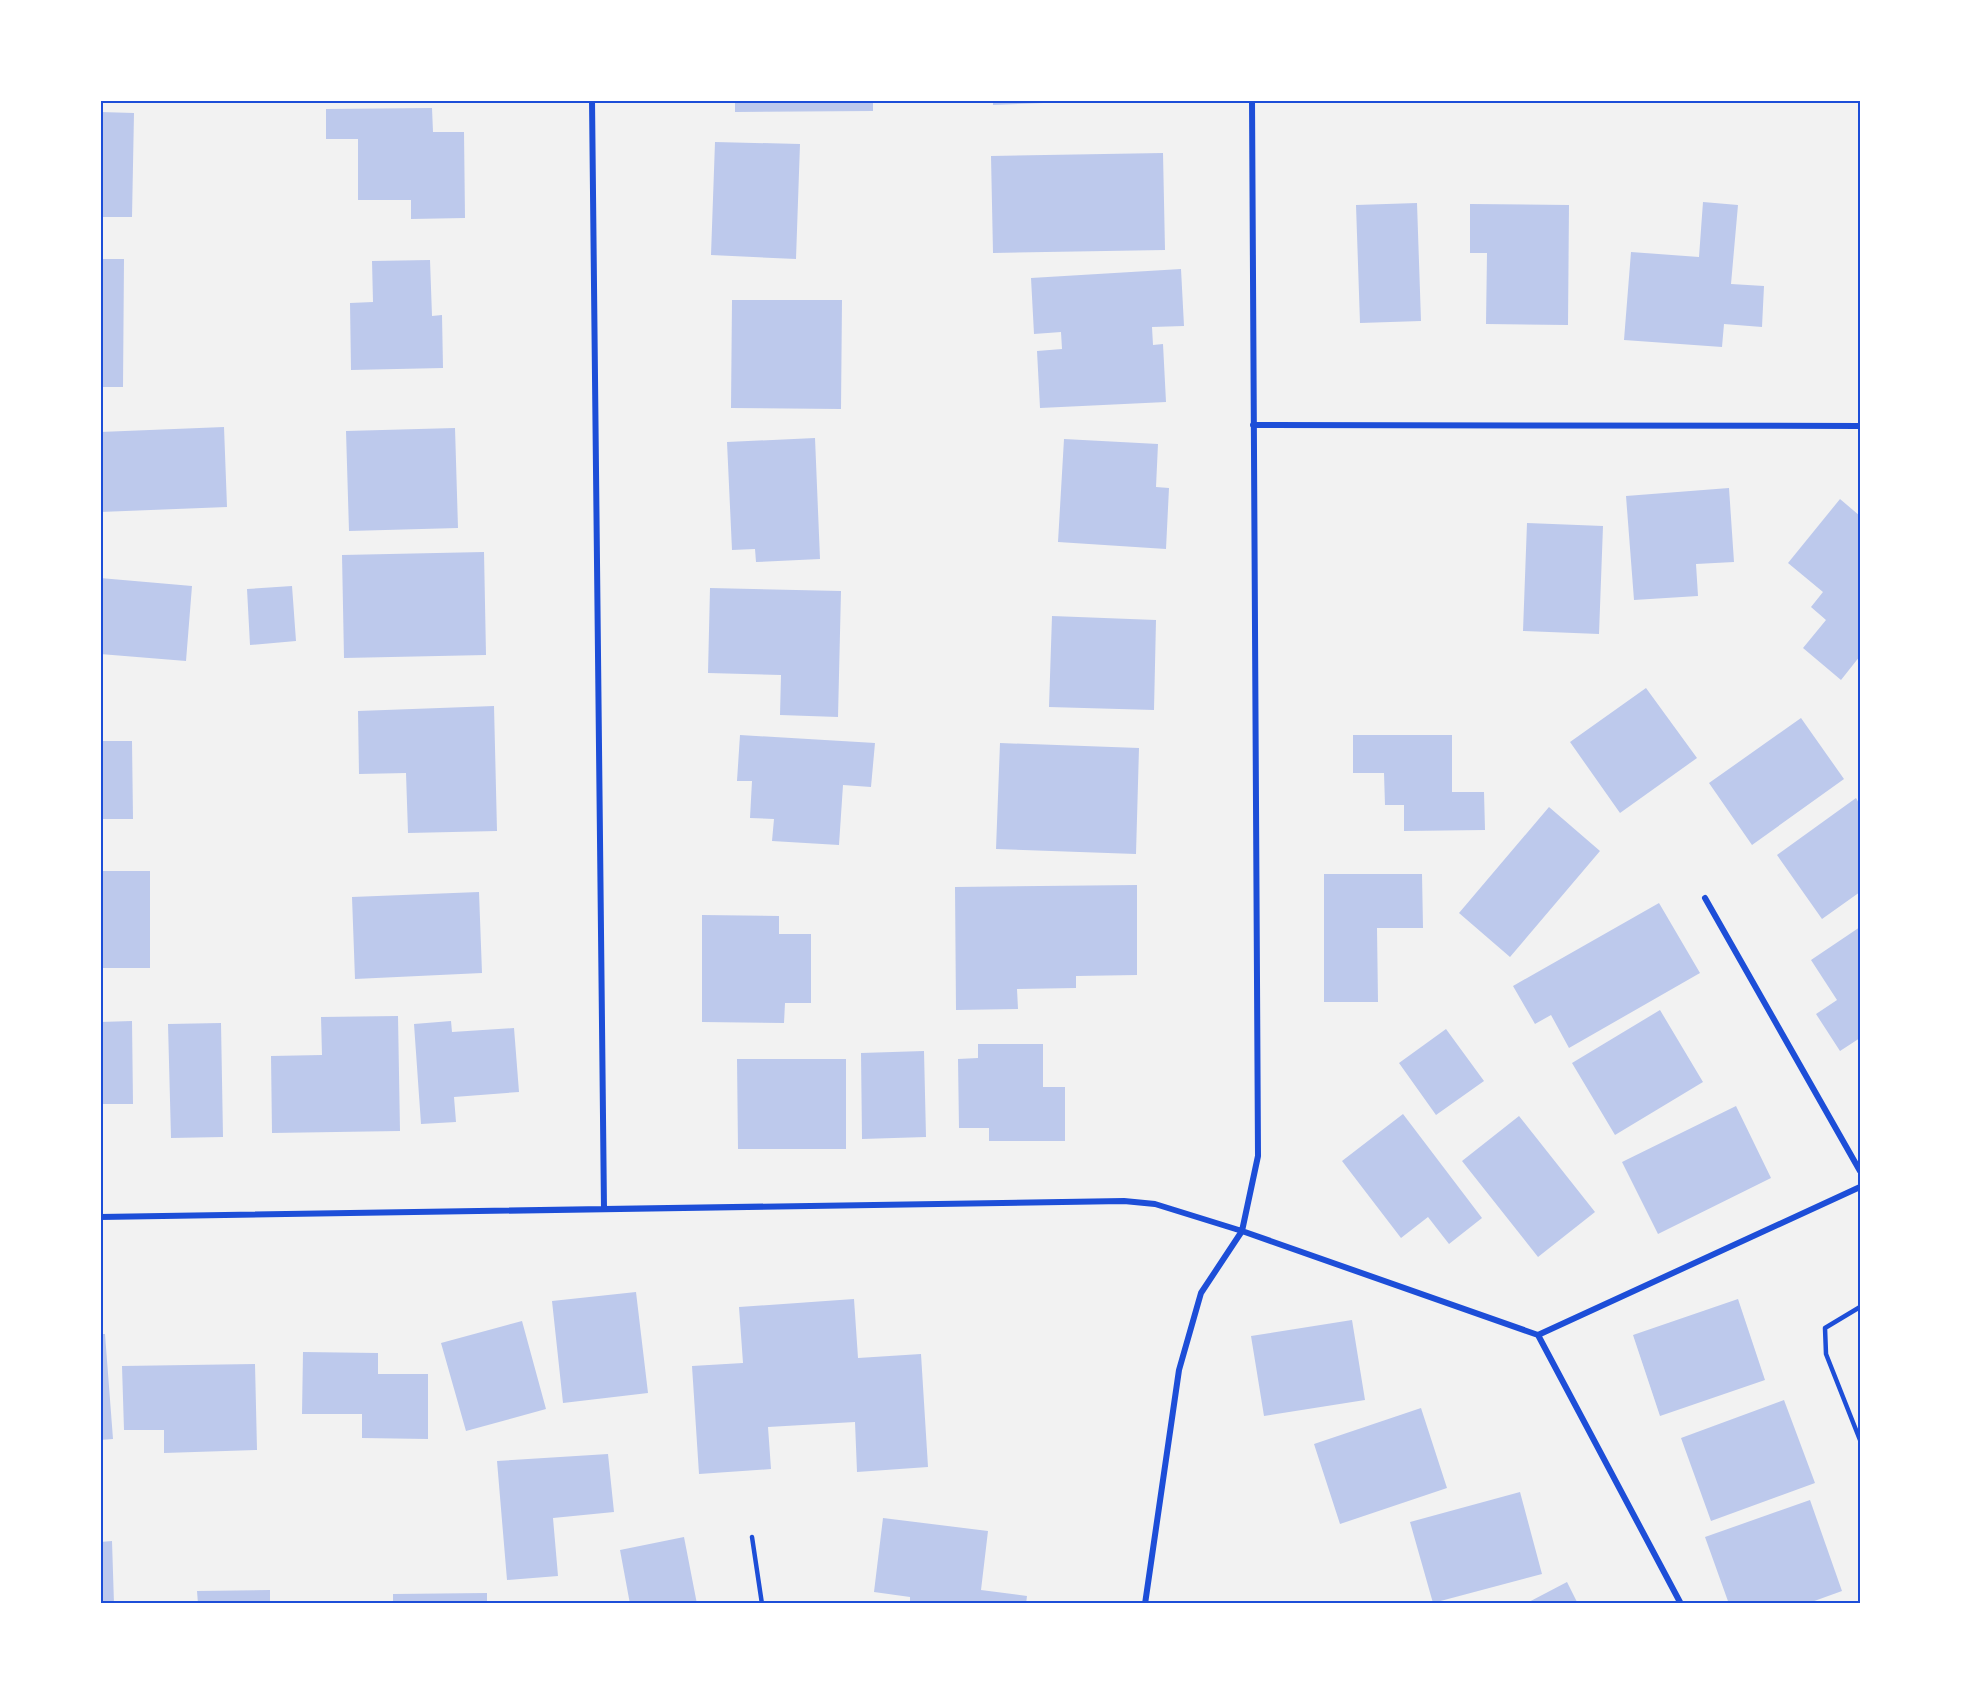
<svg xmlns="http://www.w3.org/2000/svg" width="1961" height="1704" font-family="'Public Sans',sans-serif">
<rect width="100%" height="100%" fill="#f2f2f2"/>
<path fill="#bdc9ec" d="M 735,100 L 873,100 L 873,111 L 735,112 Z
M 993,100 L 1071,100 L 1071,102 L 993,105 Z
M 432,108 L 433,132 L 464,132 L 465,218 L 411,219 L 411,200 L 358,200 L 358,139 L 326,139 L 326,109 Z
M 100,112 L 134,113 L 132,217 L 100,217 Z
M 715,142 L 800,144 L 796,259 L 711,255 Z
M 1163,153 L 1165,250 L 993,253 L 991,156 Z
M 1703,202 L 1738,205 L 1731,284 L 1764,286 L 1762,327 L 1724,324 L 1722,347 L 1624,340 L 1631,252 L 1699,257 Z
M 1417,203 L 1421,321 L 1360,323 L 1356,205 Z
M 1470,204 L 1569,205 L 1568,325 L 1486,324 L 1487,253 L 1470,253 Z
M 100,259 L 124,259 L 123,387 L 100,387 Z
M 430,260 L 432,316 L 442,315 L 443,368 L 351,370 L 350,303 L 373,302 L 372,261 Z
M 1181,269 L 1184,326 L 1152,327 L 1153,345 L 1163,344 L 1166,402 L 1040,408 L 1037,351 L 1062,349 L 1061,332 L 1034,334 L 1031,278 Z
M 732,300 L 842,300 L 841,409 L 731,408 Z
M 224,427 L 227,507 L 100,512 L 100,432 Z
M 455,428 L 458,528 L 349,531 L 346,431 Z
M 815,438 L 820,559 L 756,562 L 755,549 L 732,550 L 727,442 Z
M 1064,439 L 1158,444 L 1156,487 L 1169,488 L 1166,549 L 1058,542 Z
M 1729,488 L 1734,562 L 1696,564 L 1698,596 L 1634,600 L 1626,496 Z
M 1840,499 L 1860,516 L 1860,656 L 1841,680 L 1803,648 L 1826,620 L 1811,607 L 1823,592 L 1788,563 Z
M 1527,523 L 1603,526 L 1599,634 L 1523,631 Z
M 484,552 L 486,655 L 344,658 L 342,555 Z
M 100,578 L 192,586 L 186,661 L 100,654 Z
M 292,586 L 296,641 L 250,645 L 247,589 Z
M 710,588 L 841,591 L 838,717 L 780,715 L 781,675 L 708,673 Z
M 1052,616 L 1156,620 L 1154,710 L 1049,707 Z
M 1646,688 L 1697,758 L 1620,813 L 1570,742 Z
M 494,706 L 497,831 L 408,833 L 406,773 L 359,774 L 358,711 Z
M 1801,718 L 1844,779 L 1752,845 L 1709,783 Z
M 740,735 L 875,743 L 871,787 L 843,785 L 839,845 L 772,841 L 774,819 L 750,818 L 752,781 L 737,781 Z
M 1353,735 L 1452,735 L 1452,792 L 1484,792 L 1485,830 L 1404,831 L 1404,805 L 1385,805 L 1384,773 L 1353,773 Z
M 100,741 L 132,741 L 133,819 L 100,819 Z
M 1000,743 L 1139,748 L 1136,854 L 996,849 Z
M 1856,798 L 1860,805 L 1860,892 L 1822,919 L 1777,855 Z
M 1549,807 L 1600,851 L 1510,957 L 1459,913 Z
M 100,871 L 150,871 L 150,968 L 100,968 Z
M 1324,874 L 1422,874 L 1423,928 L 1377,928 L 1378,1002 L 1324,1002 Z
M 1137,885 L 1137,975 L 1076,976 L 1076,988 L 1017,989 L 1018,1009 L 956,1010 L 955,887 Z
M 479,892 L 482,973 L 355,979 L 352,897 Z
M 1659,903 L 1700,973 L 1569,1048 L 1551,1015 L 1535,1024 L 1513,986 Z
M 702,915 L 779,916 L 779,934 L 811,934 L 811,1003 L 785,1003 L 784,1023 L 702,1022 Z
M 1860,927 L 1860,1038 L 1840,1051 L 1816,1014 L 1837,1000 L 1811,960 Z
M 1660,1010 L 1703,1082 L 1615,1135 L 1572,1063 Z
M 398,1016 L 400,1131 L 272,1133 L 271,1056 L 322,1055 L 321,1017 Z
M 132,1021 L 133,1104 L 100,1104 L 100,1022 Z
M 451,1021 L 452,1032 L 514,1028 L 519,1092 L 454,1097 L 456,1122 L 421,1124 L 414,1024 Z
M 221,1023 L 223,1137 L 171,1138 L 168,1024 Z
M 1446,1029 L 1484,1081 L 1436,1115 L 1399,1063 Z
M 978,1044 L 1043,1044 L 1043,1087 L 1065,1087 L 1065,1141 L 989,1141 L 989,1128 L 959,1128 L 958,1059 L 978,1058 Z
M 924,1051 L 926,1137 L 862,1139 L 861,1053 Z
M 737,1059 L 846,1059 L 846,1149 L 738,1149 Z
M 1736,1106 L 1771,1178 L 1658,1234 L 1622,1162 Z
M 1403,1114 L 1482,1218 L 1449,1244 L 1428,1217 L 1401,1238 L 1342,1161 Z
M 1519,1116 L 1595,1212 L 1538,1257 L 1462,1161 Z
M 636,1292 L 648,1393 L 563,1403 L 552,1301 Z
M 854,1299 L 858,1358 L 921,1354 L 928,1467 L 857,1472 L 855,1422 L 768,1427 L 771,1469 L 699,1474 L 692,1366 L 743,1363 L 739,1307 Z
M 1738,1299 L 1765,1380 L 1660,1416 L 1633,1335 Z
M 1352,1320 L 1365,1400 L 1264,1416 L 1251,1336 Z
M 522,1321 L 546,1409 L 466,1431 L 441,1343 Z
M 100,1334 L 105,1334 L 113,1439 L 100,1440 Z
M 303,1352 L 378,1353 L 378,1374 L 428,1374 L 428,1439 L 362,1438 L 362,1414 L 302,1414 Z
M 255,1364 L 257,1450 L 164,1453 L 164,1430 L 124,1430 L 122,1366 Z
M 1784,1400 L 1815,1483 L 1711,1521 L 1681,1438 Z
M 1421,1408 L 1447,1488 L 1340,1524 L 1314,1444 Z
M 608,1454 L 614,1512 L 553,1518 L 558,1576 L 507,1580 L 497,1461 Z
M 1520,1492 L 1542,1574 L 1433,1603 L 1410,1522 Z
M 1810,1500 L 1842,1591 L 1806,1604 L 1729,1604 L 1705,1537 Z
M 883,1518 L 988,1531 L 981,1590 L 1027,1596 L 1026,1604 L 910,1604 L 910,1597 L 874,1592 Z
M 684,1537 L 697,1604 L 630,1604 L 620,1550 Z
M 112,1541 L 114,1604 L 100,1604 L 100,1542 Z
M 1567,1582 L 1578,1604 L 1525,1604 Z
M 270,1590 L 270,1604 L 198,1604 L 197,1591 Z
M 487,1593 L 487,1604 L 393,1604 L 393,1594 Z"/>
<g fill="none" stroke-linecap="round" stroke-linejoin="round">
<path stroke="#1d4ed8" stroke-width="4.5" d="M 1860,1307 L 1825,1328 L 1826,1354 L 1860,1440
M 752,1537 L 762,1604"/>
<path stroke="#1d4ed8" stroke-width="6" d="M 592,100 L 604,1209
M 1253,425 L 1860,426
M 1705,898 L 1860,1171
M 100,1217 L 1124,1201 L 1155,1204 L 1242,1231 L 1538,1335 L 1860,1187
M 1538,1335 L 1681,1604
M 1145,1604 L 1179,1370 L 1201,1293 L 1242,1231 L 1258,1156 L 1252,100"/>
</g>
<rect width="1961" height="1704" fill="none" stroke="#ffffff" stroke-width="204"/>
<rect x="102" y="102" width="1757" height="1500" fill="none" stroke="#1d4ed8" stroke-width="2"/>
</svg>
